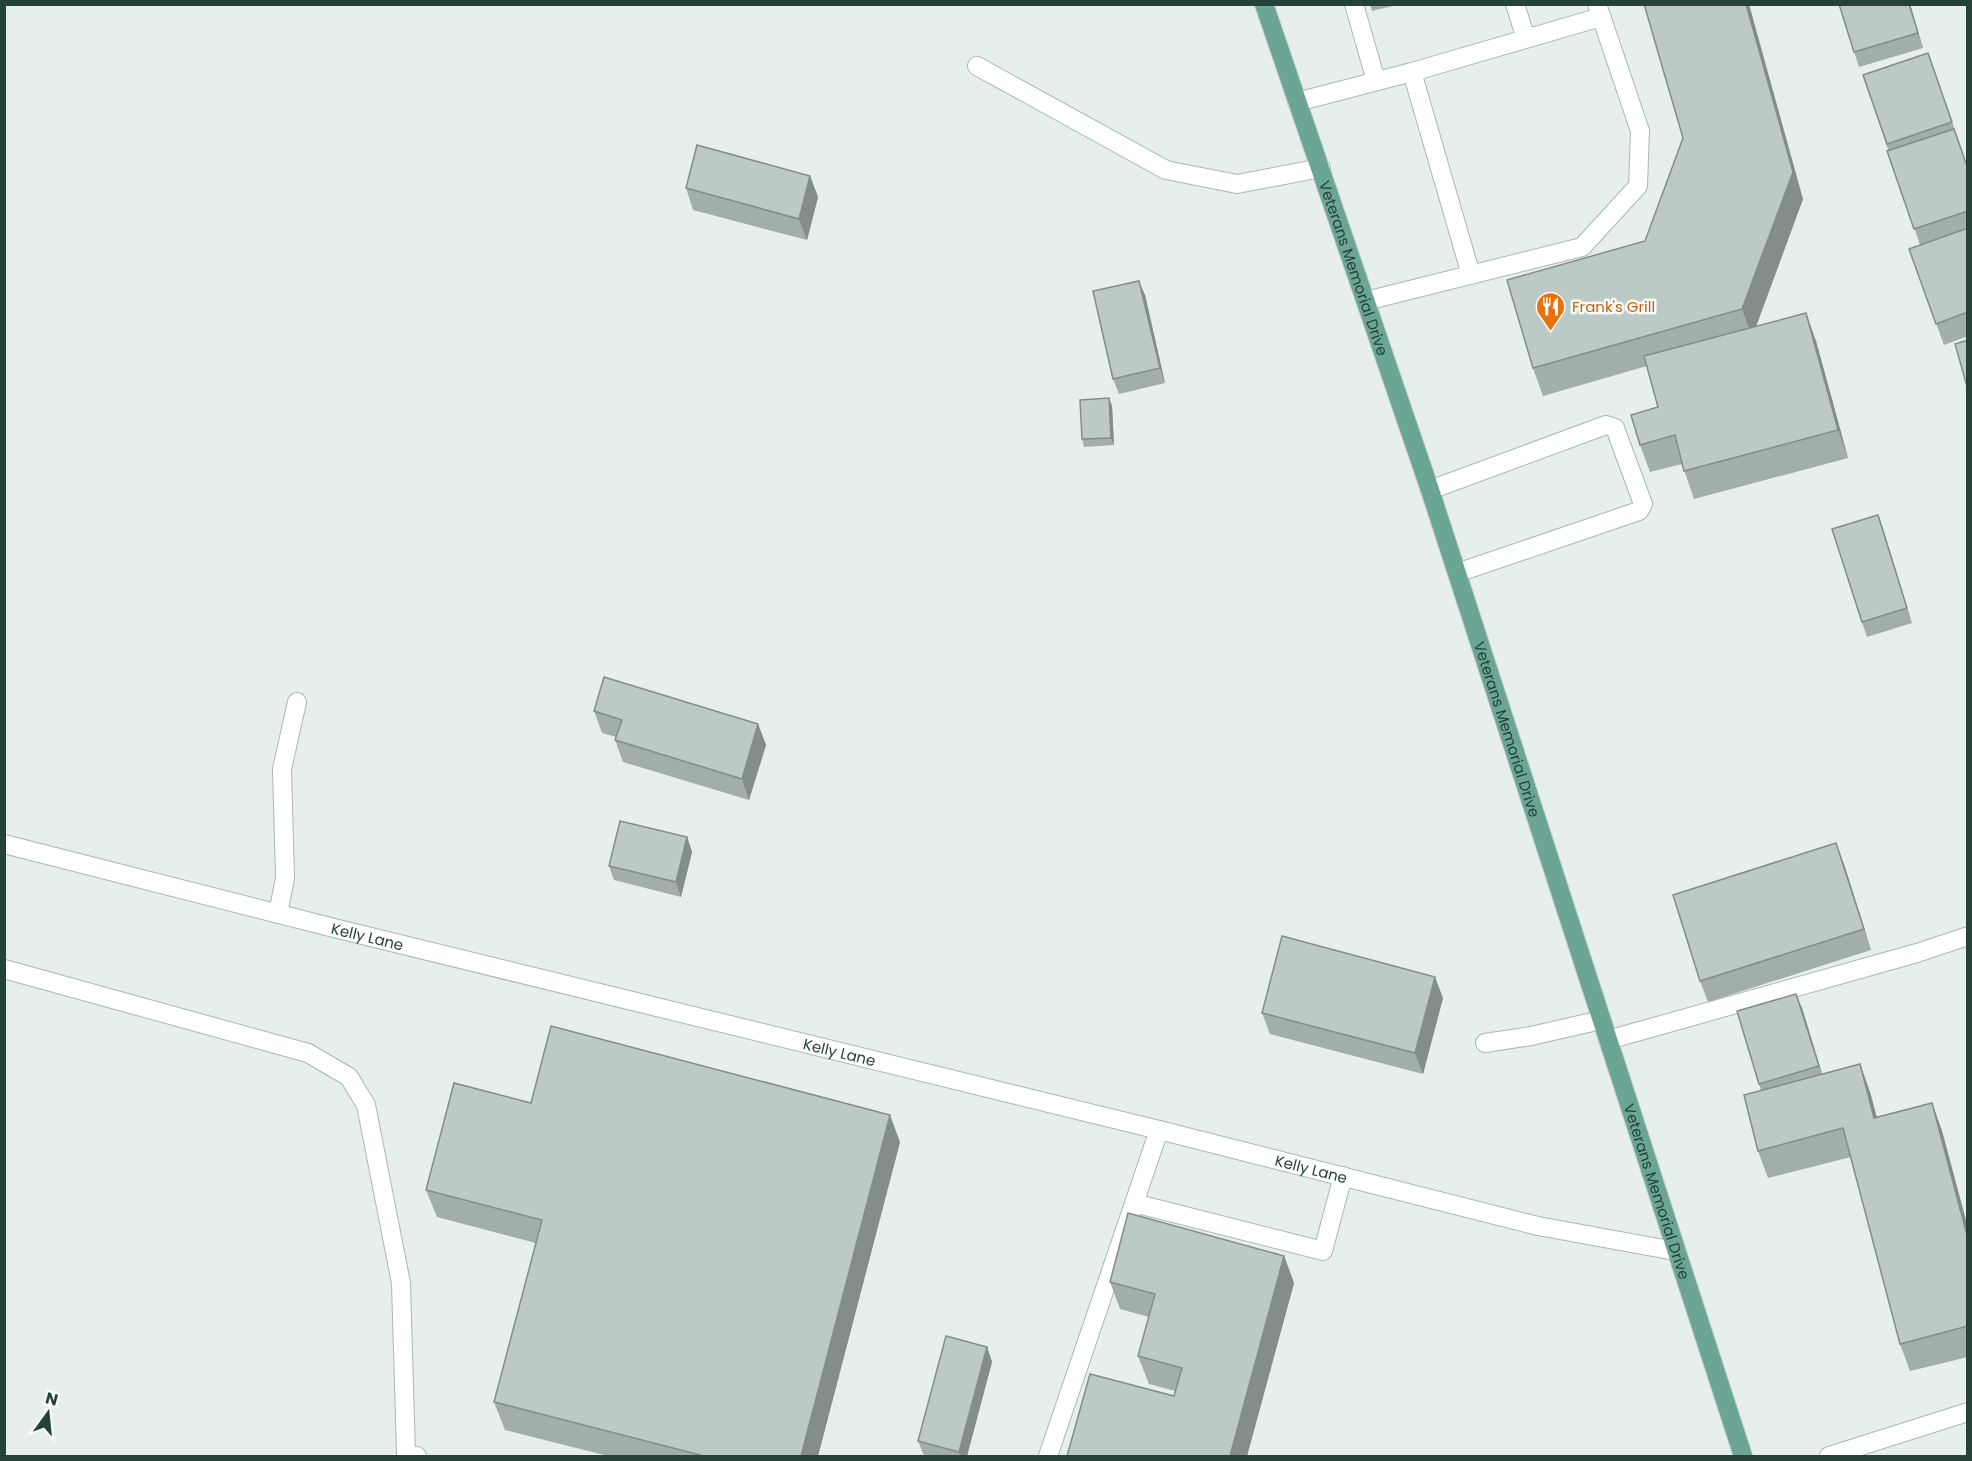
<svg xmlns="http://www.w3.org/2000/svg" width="1972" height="1461" font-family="Poppins,sans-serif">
<rect width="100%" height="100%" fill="#e6efeb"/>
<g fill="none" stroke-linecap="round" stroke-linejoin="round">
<defs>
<path id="service" d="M 1354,4 L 1376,81
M 1515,4 L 1526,39
M 977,66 L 1166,170 L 1237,184 L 1321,168
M 1412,72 L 1601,17
M 1297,102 L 1412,72 L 1471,275
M 1366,301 L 1582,247 L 1638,186 L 1640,131 L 1597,4
M 1430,490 L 1606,425 L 1615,428 L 1643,504 L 1639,511 L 1457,573
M 278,914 L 285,878 L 282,769 L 297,702
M 4,969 L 308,1053 L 349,1077 L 366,1105 L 401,1283 L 406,1454 L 417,1456
M 1608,1040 L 1917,953 L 1968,936
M 1485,1043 L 1531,1036 L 1601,1020
M 1134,1203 L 1323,1251 L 1343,1176
M 1048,1456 L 1159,1130"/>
<g id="minor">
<path id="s1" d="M 4,844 L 334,928 L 1159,1130 L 1538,1226 L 1675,1251"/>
<path d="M 1829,1456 L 1968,1412"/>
</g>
<g id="primary">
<path id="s2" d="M 1264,4 L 1430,490 L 1743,1456"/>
</g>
</defs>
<use href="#service" stroke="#a8b8b2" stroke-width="20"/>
<use href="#minor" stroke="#a8b8b2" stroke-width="20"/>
<use href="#primary" stroke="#c2cac8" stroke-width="20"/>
<use href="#service" stroke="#fff" stroke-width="18"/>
<use href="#minor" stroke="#fff" stroke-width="18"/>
<use href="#primary" stroke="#6aa596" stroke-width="18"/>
</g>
<path fill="#a1aea9" d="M 1370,4 L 1401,4 L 1372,11 Z
M 1839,4 L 1910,4 L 1923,48 L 1859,67 Z
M 1928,53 L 1968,168 L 1968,336 L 1944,345 L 1909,249 L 1920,245 L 1863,75 Z
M 810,176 L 818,197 L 807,240 L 693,210 L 686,188 Z
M 1803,199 L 1756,327 L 1816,341 L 1848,458 L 1694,499 L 1682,464 L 1650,472 L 1640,445 L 1658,407 L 1647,366 L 1543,396 L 1533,368 Z
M 1145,295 L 1165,383 L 1119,394 L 1113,379 Z
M 1109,398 L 1112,406 L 1114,445 L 1084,447 L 1082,439 Z
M 1883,529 L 1912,623 L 1867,637 L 1862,622 Z
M 594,711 L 758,724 L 766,745 L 749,800 L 623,762 L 615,740 L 616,737 L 602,733 Z
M 687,837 L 692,852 L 681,897 L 614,880 L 609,866 Z
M 1844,864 L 1871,950 L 1708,1002 L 1700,981 Z
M 1443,998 L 1423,1074 L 1270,1034 L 1262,1013 Z
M 1802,1008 L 1822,1074 L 1860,1064 L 1870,1092 L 1877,1117 L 1932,1103 L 1942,1131 L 1968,1228 L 1968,1357 L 1910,1371 L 1900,1344 L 1851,1157 L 1768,1178 L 1758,1151 L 1761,1090 L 1759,1084 Z
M 531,1103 L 900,1142 L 818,1456 L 608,1456 L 505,1430 L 494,1402 L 536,1243 L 437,1217 L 426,1190 Z
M 1284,1256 L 1294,1283 L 1247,1456 L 1067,1456 L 1174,1396 L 1175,1391 L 1149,1384 L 1138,1356 L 1149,1317 L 1120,1309 L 1110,1282 Z
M 987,1347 L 992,1362 L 967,1456 L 924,1456 L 918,1441 Z"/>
<path fill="#838d89" d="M 1746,4 L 1749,4 L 1803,199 L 1752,337 L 1742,309 Z
M 1909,4 L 1910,4 L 1923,48 L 1918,33 Z
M 810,176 L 818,197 L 807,240 L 799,219 Z
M 1139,281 L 1145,295 L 1165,383 L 1160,368 Z
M 1806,313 L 1816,341 L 1848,458 L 1838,430 Z
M 1109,398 L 1112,406 L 1114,445 L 1111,438 Z
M 1878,515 L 1883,529 L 1912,623 L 1907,608 Z
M 758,724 L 766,745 L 749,800 L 742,779 Z
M 687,837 L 692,852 L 681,897 L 676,882 Z
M 1836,843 L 1844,864 L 1871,950 L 1864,929 Z
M 1435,977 L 1443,998 L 1423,1074 L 1415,1053 Z
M 1796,994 L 1802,1008 L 1824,1080 L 1819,1066 Z
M 1860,1064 L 1870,1092 L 1884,1146 L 1874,1118 Z
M 1932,1103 L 1942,1131 L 1968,1228 L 1968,1239 Z
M 890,1115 L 900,1142 L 818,1456 L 801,1456 Z
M 1284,1256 L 1294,1283 L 1247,1456 L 1230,1456 Z
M 987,1347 L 992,1362 L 967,1456 L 961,1456 L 959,1452 Z"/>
<path fill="#bbcac4" stroke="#838d89" stroke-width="1.5" d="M 1644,4 L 1746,4 L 1793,172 L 1742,309 L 1533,368 L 1507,280 L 1645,241 L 1683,138 Z
M 1839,4 L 1909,4 L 1918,33 L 1854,52 Z
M 1928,53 L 1952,122 L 1887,144 L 1863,75 Z
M 1954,129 L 1968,169 L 1968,211 L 1914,229 L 1887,151 Z
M 697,145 L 810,176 L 799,219 L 686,188 Z
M 1968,228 L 1968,312 L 1936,324 L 1909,249 Z
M 1139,281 L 1160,368 L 1113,379 L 1093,291 Z
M 1806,313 L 1838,430 L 1684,471 L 1675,435 L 1640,445 L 1631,415 L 1658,407 L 1644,356 Z
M 1968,340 L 1968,390 L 1955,344 Z
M 1109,398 L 1111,438 L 1082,439 L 1080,400 Z
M 1878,515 L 1907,608 L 1862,622 L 1832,529 Z
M 604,677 L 758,724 L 742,779 L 615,740 L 622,720 L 594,711 Z
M 620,821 L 687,837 L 676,882 L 609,866 Z
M 1836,843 L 1864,929 L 1700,981 L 1673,895 Z
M 1282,936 L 1435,977 L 1415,1053 L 1262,1013 Z
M 1796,994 L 1819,1066 L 1759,1084 L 1737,1011 Z
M 551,1026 L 890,1115 L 801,1456 L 704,1456 L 494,1402 L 542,1220 L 426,1190 L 454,1083 L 531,1103 Z
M 1860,1064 L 1874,1118 L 1932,1103 L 1968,1239 L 1968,1326 L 1900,1344 L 1843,1128 L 1758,1151 L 1744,1095 Z
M 1128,1213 L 1284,1256 L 1230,1456 L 1067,1456 L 1090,1374 L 1174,1396 L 1182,1368 L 1138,1356 L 1155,1294 L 1110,1282 Z
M 946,1336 L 987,1347 L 959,1452 L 918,1441 Z"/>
<defs>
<symbol id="restaurant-pin" viewBox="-11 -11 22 30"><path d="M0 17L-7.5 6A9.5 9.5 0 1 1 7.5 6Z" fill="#e8710a" stroke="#f7fbf9"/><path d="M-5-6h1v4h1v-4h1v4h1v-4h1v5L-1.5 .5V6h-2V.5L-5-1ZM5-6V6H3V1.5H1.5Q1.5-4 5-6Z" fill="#fff"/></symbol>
</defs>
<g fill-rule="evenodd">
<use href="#restaurant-pin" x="1534" y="290" width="33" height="45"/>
</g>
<g text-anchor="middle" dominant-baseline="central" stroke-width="5" stroke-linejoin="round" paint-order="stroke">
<g font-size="15" fill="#24423a" stroke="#f7fbf9">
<text stroke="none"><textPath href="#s2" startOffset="279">Veterans Memorial Drive</textPath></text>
<text stroke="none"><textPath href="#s2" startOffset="765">Veterans Memorial Drive</textPath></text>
<text stroke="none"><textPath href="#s1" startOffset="375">Kelly Lane</textPath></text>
<text stroke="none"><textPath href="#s1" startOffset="861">Kelly Lane</textPath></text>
<text stroke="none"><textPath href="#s1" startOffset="1347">Kelly Lane</textPath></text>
<text stroke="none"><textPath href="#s2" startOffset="1251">Veterans Memorial Drive</textPath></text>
</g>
<g font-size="15" fill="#c56008" stroke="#f7fbf9" text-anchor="start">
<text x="1572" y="306">Frank's Grill</text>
</g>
</g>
<rect width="1972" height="1461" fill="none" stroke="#24423a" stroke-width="12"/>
<g transform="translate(48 1413) rotate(15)" stroke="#f7fbf9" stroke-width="4.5" paint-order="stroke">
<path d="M0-4.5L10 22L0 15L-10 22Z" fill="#24423a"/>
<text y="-9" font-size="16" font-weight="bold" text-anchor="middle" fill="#24423a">N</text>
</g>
</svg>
